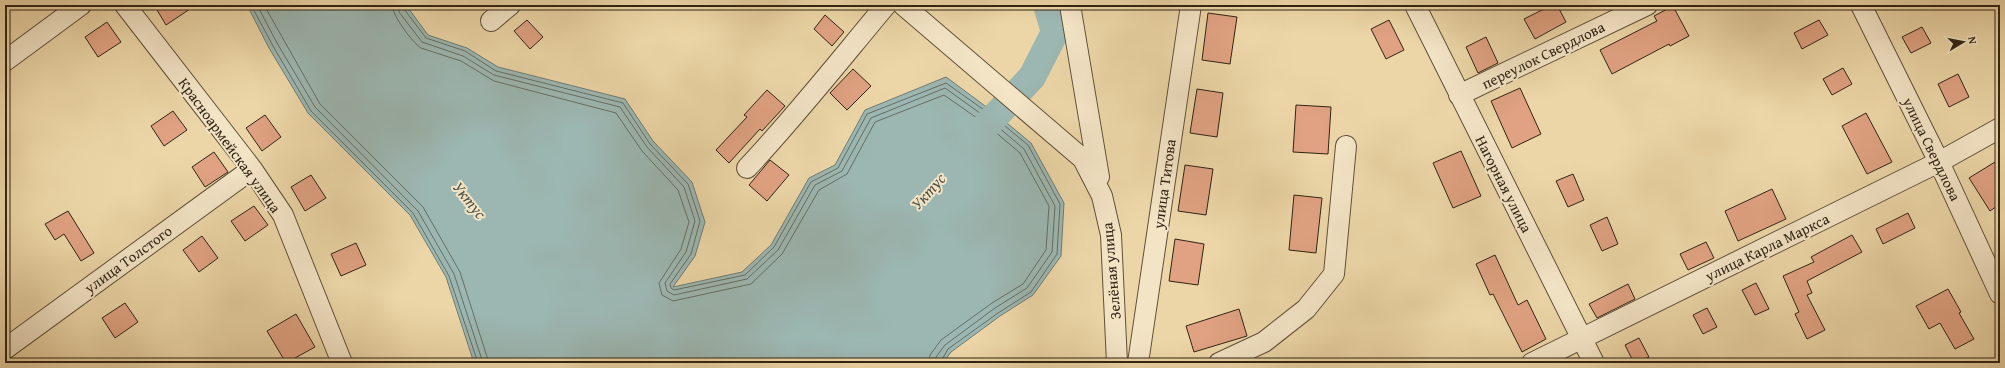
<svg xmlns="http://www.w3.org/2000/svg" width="2005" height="368" font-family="'Gentium Book Plus',serif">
<rect width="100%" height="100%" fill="#ecd6a7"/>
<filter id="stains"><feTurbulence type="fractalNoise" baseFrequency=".005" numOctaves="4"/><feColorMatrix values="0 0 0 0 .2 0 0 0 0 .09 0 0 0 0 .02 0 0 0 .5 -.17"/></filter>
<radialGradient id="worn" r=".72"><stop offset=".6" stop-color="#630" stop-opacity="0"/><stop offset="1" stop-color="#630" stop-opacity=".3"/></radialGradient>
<path fill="#9cb7b2" stroke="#717c73" d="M 247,5 L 406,5 L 428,35 L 467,48 L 498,67 L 625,99 L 653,141 L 692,182 L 705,222 L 695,256 L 673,287 L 742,272 L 771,245 L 809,178 L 835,165 L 865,110 L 946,77 L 996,114 L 1031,143 L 1064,203 L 1061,256 L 1033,295 L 1000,316 L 951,352 L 943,363 L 474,363 L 446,277 L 410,215 L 308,113 L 269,48 Z"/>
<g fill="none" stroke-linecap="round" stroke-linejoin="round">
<path stroke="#666e63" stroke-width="1" d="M 251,5 L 273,46 L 311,111 L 413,213 L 449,276 L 478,363
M 257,5 L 277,43 L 315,107 L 418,211 L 454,274 L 483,363
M 264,5 L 320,104 L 423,207 L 460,272 L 489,363
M 392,5 C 392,15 412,42 421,48 L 461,61 L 494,81 L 616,113 L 642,151 L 678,190 L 689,222 L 681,249 L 659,283 L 662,295 L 673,301 L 751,284 L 782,254 L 819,190 L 847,174 L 875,122 L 944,95 L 987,125 L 1020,153 L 1049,206 L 1046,250 L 1023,284 L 992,303 L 941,340 L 930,355 L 929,363
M 398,5 L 399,12 L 422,42 L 463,56 L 494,75 L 620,107 L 647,147 L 684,187 L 695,221 L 686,252 L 665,283 L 667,291 L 674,295 L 747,279 L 778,250 L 815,185 L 842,171 L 871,118 L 945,88 L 991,121 L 1024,149 L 1055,206 L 1052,252 L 1027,288 L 995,308 L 945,345 L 936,357 L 935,363
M 403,5 L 404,9 L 426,38 L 465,51 L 496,71 L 623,103 L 650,144 L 688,184 L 700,221 L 691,254 L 670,284 L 671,288 L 674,290 L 745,275 L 774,247 L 811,182 L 838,168 L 867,114 L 946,83 L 994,117 L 1028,145 L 1060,204 L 1057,254 L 1031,292 L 998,313 L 948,349 L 940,363"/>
<path stroke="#9cb7b2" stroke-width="28" d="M 971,142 L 1032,77 L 1055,32 L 1047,5"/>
</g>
<path fill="#e0a282" stroke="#302414" d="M 154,5 L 196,5 L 166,25 Z
M 1552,5 L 1557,5 L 1566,22 L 1535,39 L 1524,19 Z
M 1673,6 L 1689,36 L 1670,46 L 1669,44 L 1612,74 L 1600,50 L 1657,21 L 1654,16 Z
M 1208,13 L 1237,17 L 1230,64 L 1202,60 Z
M 825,15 L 844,32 L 832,46 L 814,29 Z
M 527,20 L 543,37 L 530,49 L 514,31 Z
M 1389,20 L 1404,50 L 1386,59 L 1371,29 Z
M 1819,20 L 1828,35 L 1802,49 L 1794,33 Z
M 107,22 L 121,42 L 98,57 L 85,37 Z
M 1922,27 L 1931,43 L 1911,53 L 1902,37 Z
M 1486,37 L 1498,63 L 1478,73 L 1466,47 Z
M 1843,68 L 1852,84 L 1832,95 L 1823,79 Z
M 853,69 L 871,86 L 847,110 L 830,93 Z
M 1958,74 L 1969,97 L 1949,107 L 1938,84 Z
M 1520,88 L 1541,134 L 1512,148 L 1491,101 Z
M 1197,89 L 1223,93 L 1217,137 L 1190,133 Z
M 767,90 L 785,106 L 762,131 L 760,129 L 729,163 L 716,150 L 747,117 L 744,115 Z
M 1296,105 L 1331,107 L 1328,154 L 1293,152 Z
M 173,111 L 187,130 L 164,146 L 151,126 Z
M 1866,113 L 1892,162 L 1867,174 L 1842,126 Z
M 265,115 L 281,137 L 262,151 L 246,128 Z
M 1461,151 L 1481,196 L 1453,208 L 1433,163 Z
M 214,152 L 228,172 L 205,187 L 192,167 Z
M 770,160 L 789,175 L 767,201 L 749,185 Z
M 1995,162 L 2000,170 L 2000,204 L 1990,211 L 1969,178 Z
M 1185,165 L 1213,169 L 1206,215 L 1178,211 Z
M 1573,174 L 1584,200 L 1568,207 L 1556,181 Z
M 311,175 L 326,198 L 305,211 L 291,187 Z
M 1772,189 L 1786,219 L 1738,241 L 1725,211 Z
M 1294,195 L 1322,198 L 1316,253 L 1289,250 Z
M 254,206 L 268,225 L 245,241 L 231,221 Z
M 68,211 L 94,253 L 81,261 L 64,234 L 55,240 L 45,224 Z
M 1908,213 L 1915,228 L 1883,244 L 1876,229 Z
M 1607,217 L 1618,244 L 1602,251 L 1590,225 Z
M 1852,235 L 1862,252 L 1807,281 L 1812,293 L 1807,295 L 1825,330 L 1807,339 L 1795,314 L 1799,312 L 1783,276 L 1814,262 L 1811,257 Z
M 202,236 L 218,258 L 199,272 L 183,250 Z
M 1175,239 L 1204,244 L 1198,285 L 1169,281 Z
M 1706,242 L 1714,258 L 1688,270 L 1680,254 Z
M 356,243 L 366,265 L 341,276 L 331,254 Z
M 1495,255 L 1518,305 L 1527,300 L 1546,339 L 1522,352 L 1493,294 L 1490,295 L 1476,264 Z
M 1756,283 L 1769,309 L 1755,315 L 1742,290 Z
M 1628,284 L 1635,299 L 1597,318 L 1589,304 Z
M 1948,289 L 1961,312 L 1959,313 L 1974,339 L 1955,349 L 1940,323 L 1929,329 L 1916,306 Z
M 125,303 L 138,322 L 115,338 L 102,318 Z
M 1707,308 L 1717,327 L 1703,334 L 1693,315 Z
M 1239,309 L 1247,336 L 1194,352 L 1186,326 Z
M 296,314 L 315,347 L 286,363 L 267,331 Z
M 1639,338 L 1649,357 L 1634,363 L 1625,345 Z"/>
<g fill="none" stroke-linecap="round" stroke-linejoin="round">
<defs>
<path id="minor" d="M 125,5 L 252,169 L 283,215 L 342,363
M 903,5 L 1083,159 L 1102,196 L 1111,235 L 1117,363
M 1070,5 L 1099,177
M 1415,5 L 1594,363
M 1861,5 L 1939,162 L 2000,294
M 491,21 L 510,5
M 5,61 L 81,5
M 1459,95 L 1647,5
M 747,168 C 796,116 840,60 886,5
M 5,349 L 252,169
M 1138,363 L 1191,5
M 1219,363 L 1264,342 L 1306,309 L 1334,274 L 1346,146
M 1532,363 L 1939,162 L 2000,128"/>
</defs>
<use href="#minor" stroke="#5f5039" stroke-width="22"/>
<use href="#minor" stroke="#f3e4c6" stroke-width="20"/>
</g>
<g text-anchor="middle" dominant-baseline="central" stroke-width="4" stroke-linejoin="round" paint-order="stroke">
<g font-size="15" fill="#302414" stroke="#f3e4c6">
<text transform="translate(1543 55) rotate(-26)">переулок Свердлова</text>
<text transform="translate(230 145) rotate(54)">Красноармейская улица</text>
<text transform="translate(1932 149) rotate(64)">улица Свердлова</text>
<text transform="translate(1164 184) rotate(-82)">улица Титова</text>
<text transform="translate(1504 184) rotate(63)">Нагорная улица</text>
<text transform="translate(1767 247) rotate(-26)">улица Карла Маркса</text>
<text transform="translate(128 259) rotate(-36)">улица Толстого</text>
<text transform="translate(1111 271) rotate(-95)">Зелёная улица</text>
</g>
<g font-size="16" font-style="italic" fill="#505043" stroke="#f3e4c6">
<text transform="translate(928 191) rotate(-48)">Уктус</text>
<text transform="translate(470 200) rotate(51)">Уктус</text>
</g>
</g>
<rect width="2005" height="368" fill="none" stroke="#ecd6a7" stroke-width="20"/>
<rect x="6" y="6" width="1993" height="356" fill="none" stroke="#302414" stroke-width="2"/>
<rect x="10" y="10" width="1985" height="348" fill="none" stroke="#302414"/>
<g transform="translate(1963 42) rotate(80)" stroke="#f3e4c6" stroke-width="3" paint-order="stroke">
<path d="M0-3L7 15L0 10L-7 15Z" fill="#302414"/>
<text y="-6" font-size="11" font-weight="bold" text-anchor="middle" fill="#302414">N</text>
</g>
<rect width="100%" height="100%" filter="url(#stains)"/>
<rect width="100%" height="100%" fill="url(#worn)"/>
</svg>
